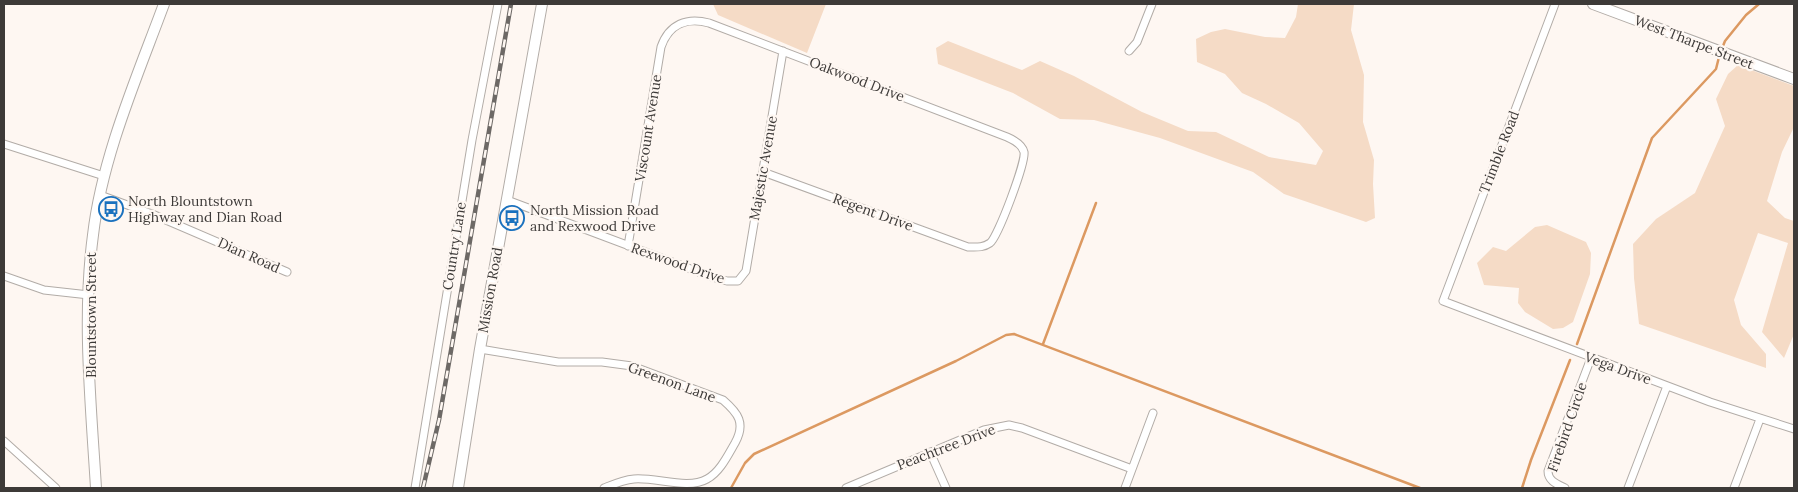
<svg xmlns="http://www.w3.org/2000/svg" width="1798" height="492" font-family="Lora,serif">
<rect width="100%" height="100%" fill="#fef7f2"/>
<path fill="#f5dbc6" d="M 713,4 L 826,4 L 807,53 L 718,15 Z
M 1298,4 L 1354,4 L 1351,30 L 1364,75 L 1363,122 L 1374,160 L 1373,184 L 1375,218 L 1366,222 L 1284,194 L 1253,172 L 1160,138 L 1094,120 L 1060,119 L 1013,93 L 938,64 L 936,48 L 948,41 L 1022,70 L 1040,61 L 1074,76 L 1142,112 L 1188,131 L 1216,132 L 1269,157 L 1316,165 L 1323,151 L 1299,123 L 1266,104 L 1242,93 L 1225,74 L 1197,62 L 1196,39 L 1211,32 L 1225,29 L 1265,37 L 1285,38 L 1296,17 Z
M 1738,65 L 1794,86 L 1794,127 L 1782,152 L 1767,201 L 1785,218 L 1794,221 L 1794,334 L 1784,358 L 1762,332 L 1788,243 L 1758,233 L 1734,300 L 1741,325 L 1766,354 L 1766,368 L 1639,324 L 1634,278 L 1633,244 L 1656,219 L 1695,193 L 1725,126 L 1716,99 L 1728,74 Z
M 1547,225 L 1586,242 L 1591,253 L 1590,274 L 1573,322 L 1563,328 L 1553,329 L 1525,312 L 1518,303 L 1519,288 L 1484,285 L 1477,263 L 1493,247 L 1506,251 L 1535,227 Z"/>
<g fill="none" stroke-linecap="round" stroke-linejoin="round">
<path stroke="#dc9961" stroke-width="2.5" d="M 1723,46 L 1725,41 L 1746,15 L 1759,4
M 1043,344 L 1096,203
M 1577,344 L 1652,138 L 1716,69 L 1719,57
M 731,488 L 745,463 L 754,454 L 956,361 L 1006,335 L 1014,334 L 1420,488
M 1522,488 L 1531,460 L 1570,360"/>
<defs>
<path id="minor" d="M 1555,4 L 1443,301 L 1710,402 L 1794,429
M 1129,51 L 1137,42 L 1152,4
M 4,144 L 104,176
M 100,195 L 152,214 L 287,272
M 507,200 L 712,277 L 727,281 L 738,281 L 746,271 L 783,51
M 628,246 L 661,47 C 669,24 687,17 709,23 L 1007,137 C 1014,140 1022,144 1024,152 C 1026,162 998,237 990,243 C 983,248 976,247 968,247 L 763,172
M 4,276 L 44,290 L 89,295
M 480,349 L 558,362 L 602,362 L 632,366 L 723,400 C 738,413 746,423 735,443 C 728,455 720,472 707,479 C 688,490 656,477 634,479 C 623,480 614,484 604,488
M 4,441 L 56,488
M 930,452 L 946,488
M 415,488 L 472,140 L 498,4
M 846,488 L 984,430 L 1009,425 L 1022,428 L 1132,469
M 1125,488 L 1153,413
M 1565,488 C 1557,484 1548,481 1548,471 L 1591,358
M 1628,488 L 1667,386
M 1734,488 L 1760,419"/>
<path id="secondary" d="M 1593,4 L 1794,79
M 96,488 C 91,405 82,318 93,235 C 102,157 137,77 164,4
M 458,488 L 480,349 L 542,4"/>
</defs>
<use href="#minor" stroke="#b2aca7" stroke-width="9"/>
<use href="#secondary" stroke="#b2aca7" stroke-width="12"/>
<use href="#minor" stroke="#fff" stroke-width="7"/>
<use href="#secondary" stroke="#fff" stroke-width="10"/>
<defs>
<path id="rail" d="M 423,488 L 439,420 L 511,4"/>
</defs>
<use href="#rail" stroke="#6d6966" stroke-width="4.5"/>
<use href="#rail" stroke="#fef7f2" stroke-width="2.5" stroke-dasharray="8" stroke-linecap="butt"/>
</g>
<defs>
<symbol id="bus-ring" viewBox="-11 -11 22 22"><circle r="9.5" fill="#fef7f2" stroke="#1a71be" stroke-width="1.5"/><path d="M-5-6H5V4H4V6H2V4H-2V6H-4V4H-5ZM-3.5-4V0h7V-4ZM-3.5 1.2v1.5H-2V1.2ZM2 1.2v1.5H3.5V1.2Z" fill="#1a71be"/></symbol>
</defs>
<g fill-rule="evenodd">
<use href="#bus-ring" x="97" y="195" width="28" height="28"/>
<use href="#bus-ring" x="498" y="204" width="28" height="28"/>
</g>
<g text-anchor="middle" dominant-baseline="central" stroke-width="4.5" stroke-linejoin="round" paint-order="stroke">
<g font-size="14" fill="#3d3a38" stroke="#fef7f2">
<text transform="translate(1694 42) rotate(21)">West Tharpe Street</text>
<text transform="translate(857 79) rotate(21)">Oakwood Drive</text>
<text transform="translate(648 128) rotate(-81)">Viscount Avenue</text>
<text transform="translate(1499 152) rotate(-69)">Trimble Road</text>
<text transform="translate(763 168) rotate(-80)">Majestic Avenue</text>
<text transform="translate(873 212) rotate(20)">Regent Drive</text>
<text transform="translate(454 246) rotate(-81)">Country Lane</text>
<text transform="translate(249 255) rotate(24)">Dian Road</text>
<text transform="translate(678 263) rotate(19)">Rexwood Drive</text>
<text transform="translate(490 290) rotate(-80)">Mission Road</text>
<text transform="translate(91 315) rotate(-90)">Blountstown Street</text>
<text transform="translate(1618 368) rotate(20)">Vega Drive</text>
<text transform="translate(672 382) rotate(20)">Greenon Lane</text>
<text transform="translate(1567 427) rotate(-71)">Firebird Circle</text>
<text transform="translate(946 447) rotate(-21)">Peachtree Drive</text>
</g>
<g font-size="14" fill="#3d3a38" stroke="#fef7f2" text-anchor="start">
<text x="128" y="201">North Blountstown<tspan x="128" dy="16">Highway and Dian Road</tspan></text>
<text x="530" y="210">North Mission Road<tspan x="530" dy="16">and Rexwood Drive</tspan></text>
</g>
</g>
<rect width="1798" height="492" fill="none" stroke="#3d3a38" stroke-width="10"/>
</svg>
